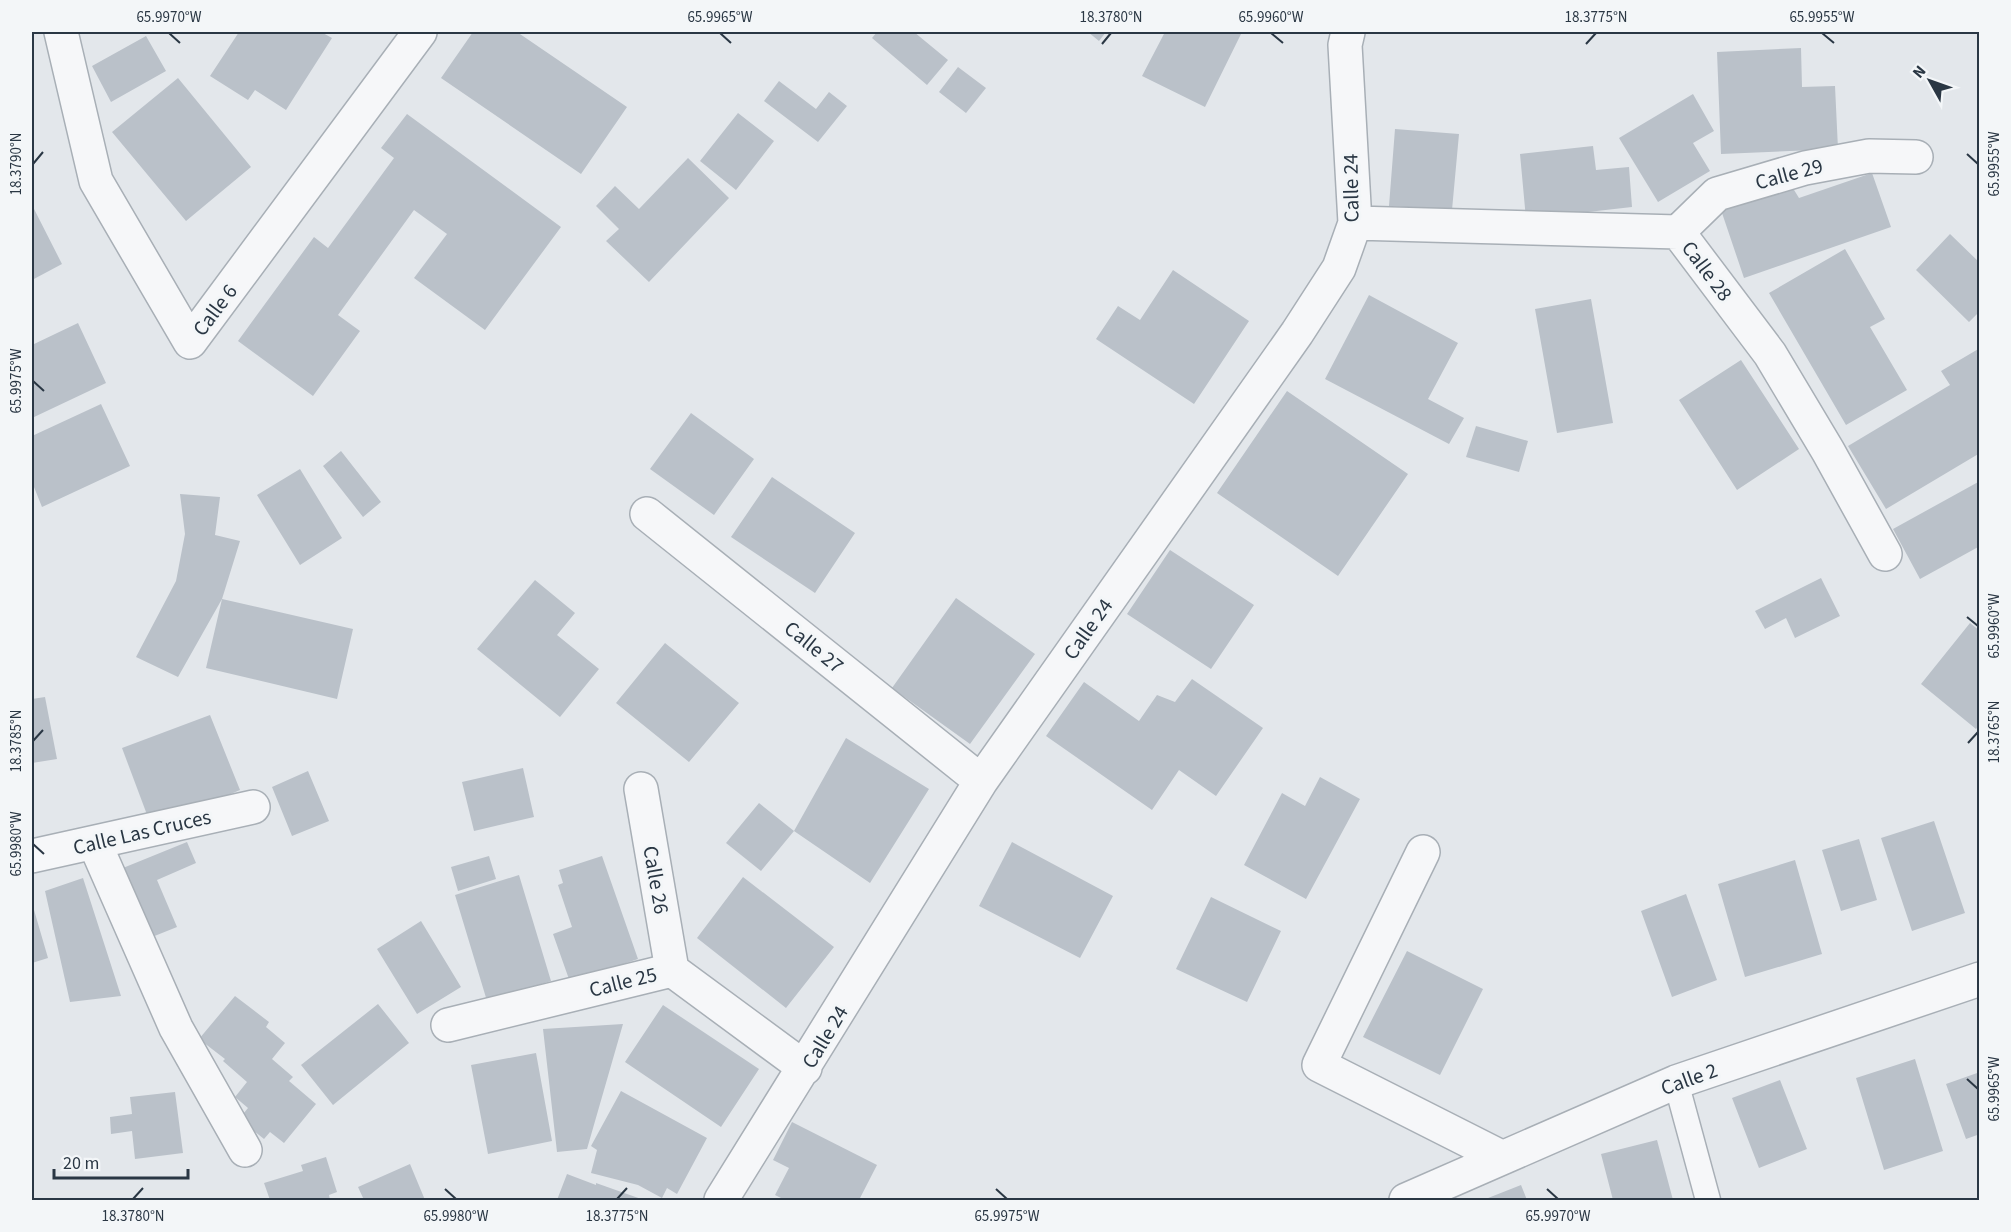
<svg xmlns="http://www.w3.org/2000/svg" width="2011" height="1232" font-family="'Source Sans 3',sans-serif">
<rect width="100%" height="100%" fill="#e3e7eb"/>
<path fill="#bac1c9" d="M 239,32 L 321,32 L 332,38 L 286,110 L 255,90 L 248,100 L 210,76 Z
M 473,32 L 517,32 L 627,107 L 581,174 L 441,78 Z
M 877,32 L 914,32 L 948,60 L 927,85 L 872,38 Z
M 1088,32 L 1106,32 L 1099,41 Z
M 1165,32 L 1242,32 L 1205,107 L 1142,76 Z
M 146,36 L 166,71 L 111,102 L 92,66 Z
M 1801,48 L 1802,87 L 1835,86 L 1838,149 L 1721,154 L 1717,52 Z
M 958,67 L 986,88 L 966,113 L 939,92 Z
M 178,78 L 251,167 L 186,221 L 112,132 Z
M 779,81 L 816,109 L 829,92 L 847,106 L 818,142 L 764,101 Z
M 1693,94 L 1714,131 L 1693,143 L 1710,171 L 1658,202 L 1619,138 Z
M 738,113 L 774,141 L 736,190 L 700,161 Z
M 407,114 L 561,227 L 485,330 L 414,278 L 447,234 L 414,210 L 338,315 L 360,331 L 313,396 L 238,341 L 314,237 L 328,248 L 394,158 L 381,148 Z
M 1395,129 L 1459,134 L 1452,210 L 1389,206 Z
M 1593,146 L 1596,170 L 1629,167 L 1632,207 L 1526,219 L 1520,154 Z
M 688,158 L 729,198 L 649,282 L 606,241 L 619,229 L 596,206 L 615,186 L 639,209 Z
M 1872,173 L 1891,227 L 1744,278 L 1721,210 L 1791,185 L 1799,198 Z
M 32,205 L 62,264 L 32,280 Z
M 1950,234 L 1980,263 L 1980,311 L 1969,322 L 1916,270 Z
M 1845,249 L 1885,319 L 1870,327 L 1907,390 L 1846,425 L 1769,293 Z
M 1173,270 L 1249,321 L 1194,404 L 1096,339 L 1118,306 L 1140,320 Z
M 1369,295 L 1458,343 L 1428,399 L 1464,418 L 1449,444 L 1325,379 Z
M 1591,299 L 1613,423 L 1557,433 L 1535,309 Z
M 78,323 L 106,383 L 32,418 L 32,345 Z
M 1980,348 L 1980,453 L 1886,509 L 1848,446 L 1950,385 L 1941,371 Z
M 1741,360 L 1799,449 L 1737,490 L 1679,400 Z
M 1287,391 L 1408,474 L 1338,576 L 1217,493 Z
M 101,404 L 130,466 L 42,507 L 32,482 L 32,436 Z
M 691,413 L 754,459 L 714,515 L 650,469 Z
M 1476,426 L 1528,441 L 1519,472 L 1466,457 Z
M 341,451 L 381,502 L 363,517 L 323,466 Z
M 300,469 L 342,538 L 300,565 L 257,495 Z
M 772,477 L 855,533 L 815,593 L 731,537 Z
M 1980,481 L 1980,546 L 1920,579 L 1893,529 Z
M 180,494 L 220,497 L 215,535 L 240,541 L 222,599 L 178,677 L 136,657 L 176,581 L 185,534 Z
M 1170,550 L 1254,605 L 1211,669 L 1127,614 Z
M 1821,578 L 1840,616 L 1795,638 L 1786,618 L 1765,629 L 1755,611 Z
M 535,580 L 575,613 L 557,635 L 599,669 L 560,717 L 477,649 Z
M 956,598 L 1035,654 L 970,744 L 892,688 Z
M 222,599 L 353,629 L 337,699 L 206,668 Z
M 1970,623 L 1980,631 L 1980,724 L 1976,729 L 1921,684 Z
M 665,643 L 739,703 L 689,762 L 616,703 Z
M 1192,679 L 1263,728 L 1216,796 L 1179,770 L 1152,810 L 1046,736 L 1084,682 L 1139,721 L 1157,695 L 1175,702 Z
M 45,697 L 57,759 L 32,763 L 32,699 Z
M 210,715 L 240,790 L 152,828 L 122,748 Z
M 846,738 L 929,789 L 870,883 L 794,831 Z
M 523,768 L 534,817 L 474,831 L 462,782 Z
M 308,771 L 329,821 L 292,836 L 272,787 Z
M 1320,777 L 1360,799 L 1306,899 L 1244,865 L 1282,793 L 1305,806 Z
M 759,803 L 794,831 L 761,871 L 726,843 Z
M 1934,821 L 1965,913 L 1912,931 L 1881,838 Z
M 1859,839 L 1877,900 L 1841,911 L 1822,850 Z
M 187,842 L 196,863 L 157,880 L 177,927 L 147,939 L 118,870 Z
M 1012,842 L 1113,896 L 1080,958 L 979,906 Z
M 489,856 L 496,879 L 458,891 L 451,867 Z
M 602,856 L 638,959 L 570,982 L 553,934 L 572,927 L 558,885 L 563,883 L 559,870 Z
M 1795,860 L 1822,954 L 1745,977 L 1718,884 Z
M 519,875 L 551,981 L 487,1001 L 455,895 Z
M 743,877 L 834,947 L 786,1008 L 697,938 Z
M 83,878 L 121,996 L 70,1002 L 45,891 Z
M 1686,894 L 1717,980 L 1672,997 L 1641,911 Z
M 1211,897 L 1281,931 L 1247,1002 L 1176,969 Z
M 32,903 L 48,958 L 32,963 Z
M 421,921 L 461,987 L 417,1014 L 377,949 Z
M 1407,951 L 1483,989 L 1440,1075 L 1363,1037 Z
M 235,996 L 269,1022 L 266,1027 L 285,1043 L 272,1059 L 293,1077 L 289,1081 L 316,1104 L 284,1143 L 270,1132 L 264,1139 L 239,1119 L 248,1108 L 235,1097 L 247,1082 L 223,1061 L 225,1059 L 199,1039 Z
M 378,1004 L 409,1043 L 333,1105 L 301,1065 Z
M 663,1005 L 759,1069 L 721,1127 L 625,1062 Z
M 623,1024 L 587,1149 L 557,1152 L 543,1029 Z
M 536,1053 L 552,1141 L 488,1154 L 471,1065 Z
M 1915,1059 L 1943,1151 L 1884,1170 L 1856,1078 Z
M 1980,1072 L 1980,1134 L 1966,1139 L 1946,1084 Z
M 1780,1080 L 1807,1149 L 1759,1168 L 1732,1098 Z
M 621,1091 L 707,1138 L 677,1194 L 667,1188 L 662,1198 L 638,1185 L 591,1173 L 597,1150 L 591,1146 Z
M 175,1092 L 183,1153 L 135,1159 L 132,1131 L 111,1134 L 110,1117 L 132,1114 L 130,1097 Z
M 792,1122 L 877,1165 L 859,1200 L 785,1200 L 775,1195 L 789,1168 L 773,1160 Z
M 1657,1140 L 1673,1200 L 1613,1200 L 1601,1154 Z
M 326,1157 L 337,1192 L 329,1195 L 330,1200 L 270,1200 L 264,1183 L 303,1171 L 301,1165 Z
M 410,1164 L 425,1200 L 364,1200 L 358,1187 Z
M 567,1174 L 596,1185 L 596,1183 L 644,1200 L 557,1200 Z
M 1521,1185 L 1527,1200 L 1483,1200 Z"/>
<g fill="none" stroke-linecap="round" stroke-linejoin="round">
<defs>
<path id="lane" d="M 1676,1082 L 1708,1200"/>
<path id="street" d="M 61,32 L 96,181 L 190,342 L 420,32
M 1355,223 L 1678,232 L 1770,354 L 1828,451 L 1885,554
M 1678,232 L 1717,194 L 1805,168 L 1869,156 L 1916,157
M 647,514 L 981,781
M 641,789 L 672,970
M 95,844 L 176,1028 L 245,1150
M 1423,852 L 1319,1065 L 1501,1157
M 32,856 L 253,807
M 448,1025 L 672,970 L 805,1068
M 721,1200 L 981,781 L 1297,333 L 1339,268 L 1355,223 L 1345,45 L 1348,32
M 1406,1200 L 1676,1082 L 1980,979"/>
</defs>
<use href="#lane" stroke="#a8afb6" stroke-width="27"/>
<use href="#street" stroke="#a8afb6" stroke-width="36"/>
<use href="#lane" stroke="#f6f7f9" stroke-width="24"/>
<use href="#street" stroke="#f6f7f9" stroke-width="33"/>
</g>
<path fill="none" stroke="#2a3744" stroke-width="2" d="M 169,33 L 180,43M 720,33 L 731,43M 1271,33 L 1283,43M 1822,33 L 1834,43M 1102,44 L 1111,33M 1586,44 L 1596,33M 1967,154 L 1978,164M 33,164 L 43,152M 33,381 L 44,391M 1967,617 L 1978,626M 33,741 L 43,730M 1968,743 L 1978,732M 33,844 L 44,854M 1967,1079 L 1978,1089M 445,1189 L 456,1199M 996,1189 L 1007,1199M 1547,1189 L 1558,1199M 133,1199 L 143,1188M 617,1199 L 627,1188"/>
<g text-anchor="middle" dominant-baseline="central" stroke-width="6" stroke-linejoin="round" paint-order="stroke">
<g font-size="21" fill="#2a3744" stroke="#f3f6f8">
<text transform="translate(1789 174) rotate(-15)">Calle 29</text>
<text transform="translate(1351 188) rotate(-91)">Calle 24</text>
<text transform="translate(1707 271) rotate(53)">Calle 28</text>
<text transform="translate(215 310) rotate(-53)">Calle 6</text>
<text transform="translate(1088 629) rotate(-55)">Calle 24</text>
<text transform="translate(814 647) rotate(39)">Calle 27</text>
<text transform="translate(142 832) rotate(-13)">Calle Las Cruces</text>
<text transform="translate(656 880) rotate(80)">Calle 26</text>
<text transform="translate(623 982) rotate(-14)">Calle 25</text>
<text transform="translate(825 1037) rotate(-59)">Calle 24</text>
<text transform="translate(1689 1079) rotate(-20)">Calle 2</text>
</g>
</g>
<rect width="2011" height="1232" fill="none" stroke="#f3f6f8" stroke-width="66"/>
<g transform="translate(1930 81) rotate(310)" stroke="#f3f6f8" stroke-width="4.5" paint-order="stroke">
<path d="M0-4.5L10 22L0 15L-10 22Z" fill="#2a3744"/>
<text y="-9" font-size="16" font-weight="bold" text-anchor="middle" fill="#2a3744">N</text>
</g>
<path d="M54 1169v9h134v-9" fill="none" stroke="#2a3744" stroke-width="3"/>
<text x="63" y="1169" font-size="18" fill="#2a3744" stroke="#f3f6f8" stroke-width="4.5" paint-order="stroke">20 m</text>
<rect x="33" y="33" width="1945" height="1166" fill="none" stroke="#2a3744" stroke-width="2"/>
<g font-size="15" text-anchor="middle" fill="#2a3744">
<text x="169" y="22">65.9970°W</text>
<text x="720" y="22">65.9965°W</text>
<text x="1111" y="22">18.3780°N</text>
<text x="1271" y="22">65.9960°W</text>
<text x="1596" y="22">18.3775°N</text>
<text x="1822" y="22">65.9955°W</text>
<text transform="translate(1994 164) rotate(-90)" y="5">65.9955°W</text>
<text transform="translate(16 164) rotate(-90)" y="5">18.3790°N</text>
<text transform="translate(16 381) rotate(-90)" y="5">65.9975°W</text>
<text transform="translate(1994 626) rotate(-90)" y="5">65.9960°W</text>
<text transform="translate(1994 732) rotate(-90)" y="5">18.3765°N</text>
<text transform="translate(16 741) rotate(-90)" y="5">18.3785°N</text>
<text transform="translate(16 844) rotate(-90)" y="5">65.9980°W</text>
<text transform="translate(1994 1089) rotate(-90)" y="5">65.9965°W</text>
<text x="133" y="1221">18.3780°N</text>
<text x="456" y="1221">65.9980°W</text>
<text x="617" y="1221">18.3775°N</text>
<text x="1007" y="1221">65.9975°W</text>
<text x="1558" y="1221">65.9970°W</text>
</g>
</svg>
